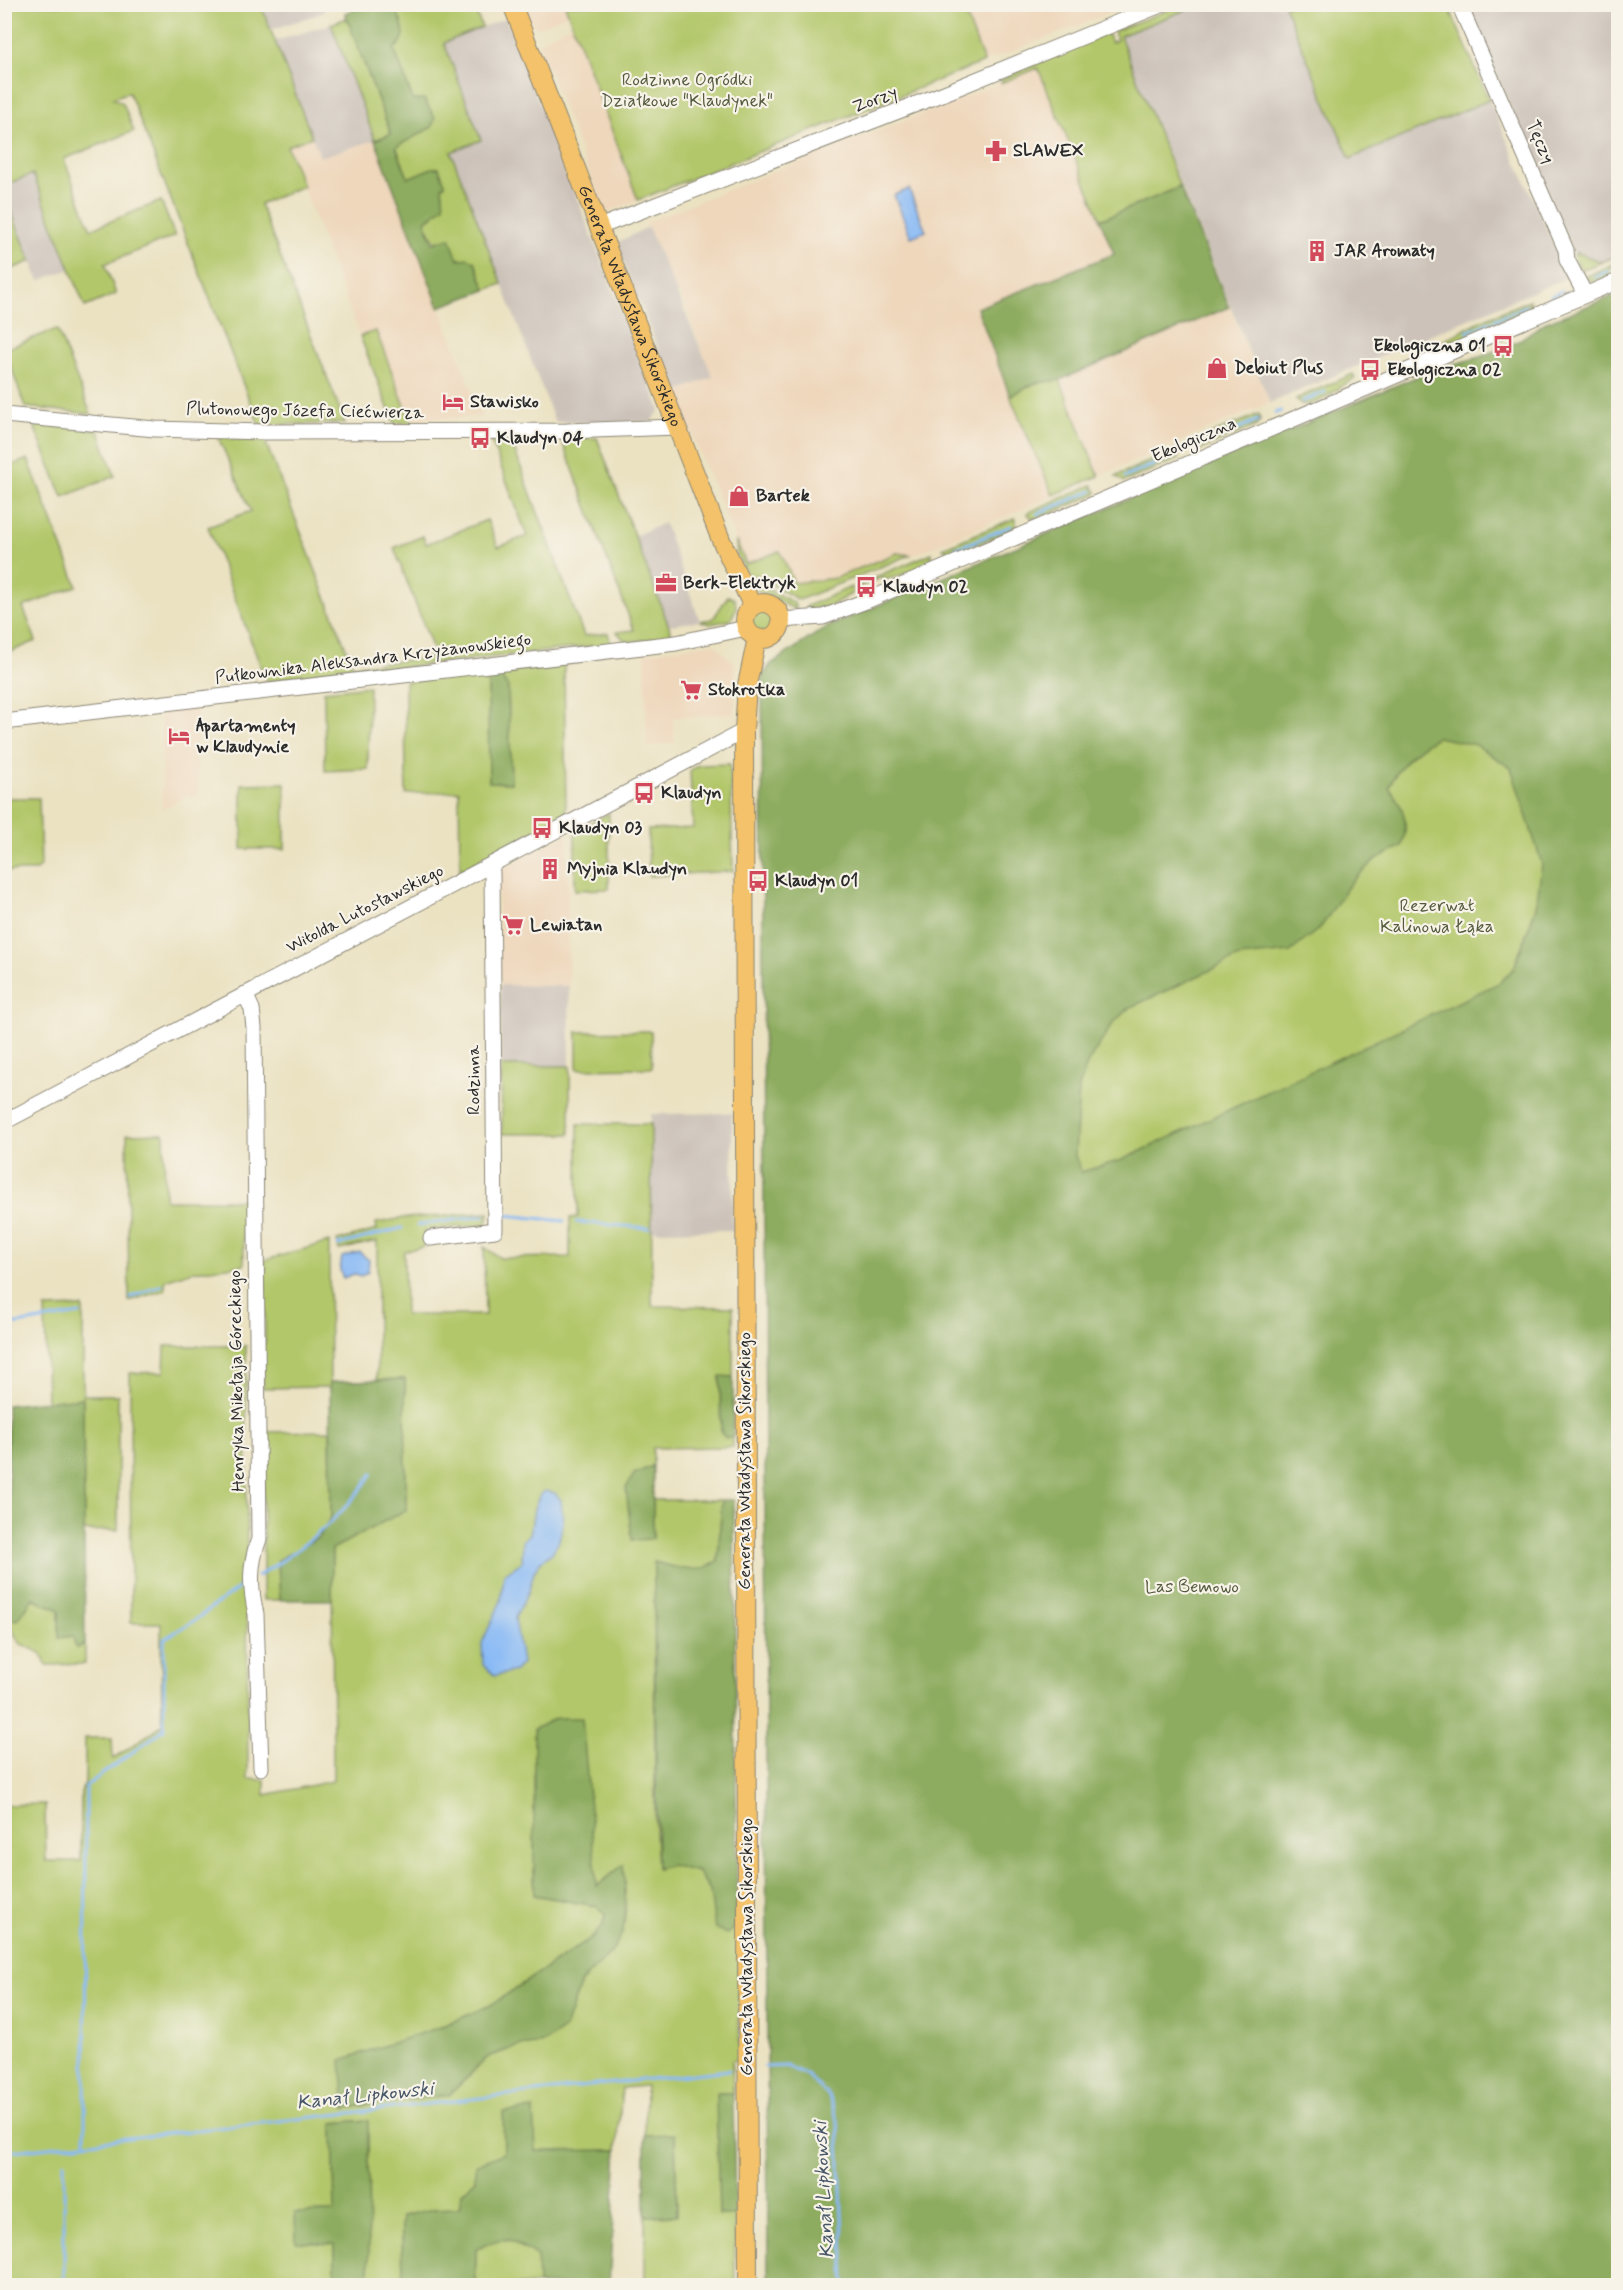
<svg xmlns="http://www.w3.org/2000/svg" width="1623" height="2290" font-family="Mynerve,sans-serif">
<rect width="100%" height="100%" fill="#f7f3e8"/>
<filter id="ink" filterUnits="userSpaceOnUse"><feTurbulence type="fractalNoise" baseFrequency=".0167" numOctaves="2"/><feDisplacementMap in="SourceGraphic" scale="12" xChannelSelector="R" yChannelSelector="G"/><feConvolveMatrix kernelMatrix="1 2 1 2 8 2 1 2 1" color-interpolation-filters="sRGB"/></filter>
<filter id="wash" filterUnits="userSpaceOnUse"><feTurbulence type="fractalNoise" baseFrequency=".008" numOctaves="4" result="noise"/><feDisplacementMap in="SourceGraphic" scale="24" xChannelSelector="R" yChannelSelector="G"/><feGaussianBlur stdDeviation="1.35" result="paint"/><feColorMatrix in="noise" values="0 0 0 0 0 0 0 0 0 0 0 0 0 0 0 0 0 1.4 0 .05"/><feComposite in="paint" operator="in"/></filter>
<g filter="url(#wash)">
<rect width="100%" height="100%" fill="#ebe2c2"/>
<path fill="#eed7bb" d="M 523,5 L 565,5 L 569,14 L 538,27 L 531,24 Z
M 962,5 L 1130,5 L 984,62 Z
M 573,23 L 638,200 L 605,213 L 538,43 Z
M 1038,68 L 1114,253 L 977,308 L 1010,396 L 1054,496 L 913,555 L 897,553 L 836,578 L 794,583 L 780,552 L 745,563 L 675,392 L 712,377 L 680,294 L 676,292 L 646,222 Z
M 312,137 L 320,157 L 375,140 L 482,417 L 410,419 L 376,331 L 360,336 L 287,146 Z
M 1229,307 L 1270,403 L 1099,476 L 1060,380 Z
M 713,643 L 735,664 L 735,713 L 672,718 L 675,742 L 647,747 L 645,653 Z
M 197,706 L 197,796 L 186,796 L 162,810 L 162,710 Z
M 567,835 L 569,986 L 500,985 L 497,871 Z"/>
<path fill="#ccc2b9" d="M 1223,4 L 1284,5 L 1350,159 L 1489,100 L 1568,277 L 1270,403 L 1120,36 L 1198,5 L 1216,7 Z
M 261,5 L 322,5 L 325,12 L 271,30 Z
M 1466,5 L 1618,5 L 1618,255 L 1581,271 Z
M 506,18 L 660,410 L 651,422 L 555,422 L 451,152 L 481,140 L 444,42 Z
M 331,24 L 375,140 L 320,157 L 275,41 Z
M 33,174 L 70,269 L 39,281 L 5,194 L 5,185 Z
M 648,227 L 713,377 L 675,392 L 616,243 Z
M 664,523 L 700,621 L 668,625 L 634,536 Z
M 500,985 L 569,986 L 570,1066 L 501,1066 Z
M 732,1113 L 733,1230 L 652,1231 L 651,1114 Z"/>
<path fill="#b2c76b" stroke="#6e794b" stroke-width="1.5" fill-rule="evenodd" d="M 4,5 L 261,5 L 312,137 L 287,146 L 303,186 L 260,204 L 345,423 L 259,425 L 129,92 L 113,98 L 123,103 L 134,131 L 64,159 L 91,229 L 161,201 L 175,236 L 105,264 L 116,294 L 85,307 L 33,174 L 5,185 Z
M 406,5 L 473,5 L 482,27 L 444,43 L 481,140 L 451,152 L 502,284 L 486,290 L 475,262 C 446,259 435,247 425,221 C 441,211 445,206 442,187 L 445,184 L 438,168 L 432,168 L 408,178 L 396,146 L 432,127 L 413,100 L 394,49 L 399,45 L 397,11 Z
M 565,5 L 962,5 L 984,62 L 638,200 Z
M 1182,5 L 1198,5 L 1120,36 L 1180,187 L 1101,220 L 1038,68 L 1001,83 L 1001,79 L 1104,34 L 1108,35 L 1111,43 L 1117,40 L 1114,32 L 1116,30 Z
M 1284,5 L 1448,5 L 1489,100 L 1350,159 Z
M 347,18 L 391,134 L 375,140 L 331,24 Z
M 4,194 L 31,261 L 5,272 L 4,272 Z
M 1576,252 L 1601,262 L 1612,258 L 1581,270 L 1574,257 Z
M 1613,264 L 1607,277 L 1594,282 L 1583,278 Z
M 1530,300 L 1530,306 L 1527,310 L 1438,349 L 1436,345 L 1478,322 Z
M 57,329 L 91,414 L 25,407 L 5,349 Z
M 376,331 L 410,419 L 411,423 L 394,423 L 360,336 Z
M 1353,374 L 1355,378 C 1339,386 1320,407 1301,404 L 1296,399 Z
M 1060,380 L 1099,476 L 1053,495 L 1010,396 L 1035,383 Z
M 1259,414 L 1260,421 L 1256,426 L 1200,450 L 1191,443 Z
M 37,424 L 98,430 L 115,476 L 63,497 L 35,429 Z
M 218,437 L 265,441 L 353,666 L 436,657 L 394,548 L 423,536 L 426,544 L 487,520 L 498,547 L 527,536 L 491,440 L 510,438 L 584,636 L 608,633 L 611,644 L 269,682 L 265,678 L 208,527 L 251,511 Z
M 561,438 L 597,438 L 673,637 L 626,642 L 617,632 L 634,630 Z
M 1179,449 L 1178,459 L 1124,482 L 1116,476 Z
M 28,459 L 77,586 L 23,607 L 36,641 L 5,654 L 5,468 Z
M 1092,485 L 1097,492 L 1096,494 L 1039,518 L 1032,518 L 1027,513 Z
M 1015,518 L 1016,526 L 1011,530 L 956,553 L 951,554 L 943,548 Z
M 736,541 L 746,564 L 780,551 L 794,583 L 836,578 L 897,553 L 910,555 L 799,600 L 756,575 L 750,579 L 737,555 Z
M 932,553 L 931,564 L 927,567 L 884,580 L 883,577 L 858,587 L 857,585 Z
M 756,583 L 794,603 L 796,610 L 757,590 L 753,586 Z
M 851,587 L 853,593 L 830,606 L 805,610 L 807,606 Z
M 728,596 L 735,599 L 736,608 L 731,620 L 710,624 L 700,621 L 713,619 Z
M751 621a12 12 0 1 1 24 0a12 12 0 1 1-24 0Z
M 564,663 L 566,815 L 460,871 L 459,791 L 406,794 L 405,682 L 488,672 L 489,782 L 511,783 L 508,688 L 497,671 Z
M 369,686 L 368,769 L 325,771 L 324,691 Z
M 1397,726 L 1510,746 L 1548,867 L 1514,983 L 1032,1216 L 1098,997 L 1389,787 Z
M 730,764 L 733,871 L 649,876 L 648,830 L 693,828 L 690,770 L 699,765 Z
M 285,783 L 285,849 L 242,849 L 242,784 Z
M 5,798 L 39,798 L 41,866 L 34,871 L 5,871 Z
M 609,813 L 609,889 L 575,890 L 575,831 Z
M 651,1031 L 652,1068 L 577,1069 L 577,1032 Z
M 501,1066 L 570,1066 L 570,1134 L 502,1134 Z
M 578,1124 L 651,1124 L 652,1306 L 733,1307 L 733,1377 L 720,1377 L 721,1433 L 726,1438 L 733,1437 L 733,1447 L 653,1448 L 653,1466 L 634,1474 L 653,1539 L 653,1500 L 722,1500 L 718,1561 C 692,1579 680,1566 654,1562 L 655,1834 L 657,1869 L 671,1865 L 698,1872 L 710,1890 L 716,1929 L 734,1928 L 737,1919 L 740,2059 L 732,2061 L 733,2093 L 717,2093 L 719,2215 L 735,2215 L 735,2285 L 645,2285 L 645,2216 L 677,2215 L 675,2135 L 645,2135 L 646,2086 L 622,2088 L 617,2150 L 504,2154 L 462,2193 L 459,2208 L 434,2209 L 402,2216 L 403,2285 L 369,2285 L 367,2120 L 333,2123 L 335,2212 L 295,2213 L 335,2243 L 335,2285 L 5,2285 L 4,1731 L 5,1805 L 45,1804 L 46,1861 L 81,1861 L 81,1792 L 85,1783 L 85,1738 L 112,1738 L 113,1759 L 162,1725 L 161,1623 L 131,1623 L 130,1373 L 164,1372 L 165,1346 L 246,1346 L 248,1779 L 265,1780 L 265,1795 L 333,1781 L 332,1549 L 406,1509 L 405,1379 L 377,1380 L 377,1241 L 339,1250 L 337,1241 L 377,1230 L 376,1223 L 404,1218 L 489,1213 L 487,1223 L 483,1225 L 425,1230 L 424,1247 L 404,1251 L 405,1315 L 485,1315 L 484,1247 L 500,1258 L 570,1257 L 570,1218 L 578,1217 ZM 622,1866 L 594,1969 L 581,1982 L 565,2028 L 544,2043 L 518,2046 L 488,2057 L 449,2095 L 345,2108 L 440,2027 L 491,2005 L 594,1936 L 603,1925 L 605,1914 L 596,1906 L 535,1895 L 597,1887 Z
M 164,1133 L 165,1200 L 243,1200 L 244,1265 L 193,1271 L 165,1280 L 165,1290 L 129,1301 L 127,1134 Z
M 329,1242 L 330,1387 L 263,1388 L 262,1344 L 265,1343 L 265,1260 Z
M 83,1307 L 83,1395 L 118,1395 L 118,1530 L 84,1531 L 83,1398 L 47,1403 L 45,1308 Z
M 330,1431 L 331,1517 L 319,1537 L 278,1560 L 280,1600 L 263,1600 L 263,1432 Z
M 32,1598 L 59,1610 L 59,1638 L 73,1636 L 76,1648 L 85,1645 L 85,1664 L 46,1665 L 41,1653 L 19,1643 L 7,1618 L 18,1620 Z
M 497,2238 L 511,2241 L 538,2257 L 538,2285 L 475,2286 L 476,2250 Z"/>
<path fill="#8dac5f" stroke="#5c6c45" stroke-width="1.5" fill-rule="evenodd" d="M 366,5 L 406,5 L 397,11 C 403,28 410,37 394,49 L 413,100 L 424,99 L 435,118 L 432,127 L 396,147 L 408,178 L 432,168 L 439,168 L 445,184 L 442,187 L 444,206 L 425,221 L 433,243 L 450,238 L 458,260 L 468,258 L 475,262 L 486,290 L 439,307 L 375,140 L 391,134 L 345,13 Z
M 1180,187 L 1229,307 L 1060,380 L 1035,383 L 1010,396 L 977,308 L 1114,254 L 1100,220 Z
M 1618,294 L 1618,2285 L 768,2285 L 762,676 L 771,664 L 825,628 L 1430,371 L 1480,357 L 1518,341 L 1544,323 ZM 1437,737 L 1476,745 L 1511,768 L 1542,864 L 1536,907 L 1514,968 L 1499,983 L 1122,1160 L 1081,1172 L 1075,1155 L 1079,1087 L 1088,1062 L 1114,1022 L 1129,1008 L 1239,957 L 1290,952 L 1321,927 L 1351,882 L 1376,859 L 1402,846 C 1410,821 1403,807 1389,787 C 1400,763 1414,750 1437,737 Z
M 497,671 L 508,687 L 511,783 L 489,782 L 488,672 Z
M 720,1376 L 733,1377 L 733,1437 L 726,1438 L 721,1433 Z
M 405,1379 L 406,1510 L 332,1549 L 332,1600 L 280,1600 L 278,1560 L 319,1537 L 331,1517 L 330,1382 Z
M 83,1398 L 85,1645 L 76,1648 L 73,1636 L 59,1638 L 59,1610 L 33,1598 L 18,1620 L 7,1618 L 10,1549 L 7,1405 Z
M 653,1466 L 653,1539 L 632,1540 L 626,1488 L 634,1474 Z
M 722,1500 L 734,1500 L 737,1919 L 734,1928 L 727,1934 L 715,1929 L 710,1890 L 698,1872 L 671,1865 L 657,1869 L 654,1562 C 678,1568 696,1576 718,1561 Z
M 556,1718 L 582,1718 L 597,1886 L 623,1865 L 626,1906 L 623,1932 L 611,1953 L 581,1982 L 565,2028 L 544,2043 L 518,2046 L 488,2057 L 449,2095 L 345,2108 L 341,2060 L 440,2027 L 491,2005 L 594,1936 L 603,1925 L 605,1914 L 596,1906 L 534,1895 L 534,1729 Z
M 716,2093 L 733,2093 L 735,2215 L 719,2215 Z
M 534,2109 L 536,2151 L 617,2150 L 609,2285 L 538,2285 L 537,2257 C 509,2239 506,2232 476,2250 L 475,2285 L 403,2285 L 402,2216 L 434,2209 L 459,2208 L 462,2193 L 475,2180 L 475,2165 L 504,2153 L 503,2112 Z
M 368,2120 L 369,2285 L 335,2285 L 335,2244 L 296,2242 L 295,2213 L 335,2212 L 333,2123 Z
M 675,2134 L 677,2215 L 645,2216 L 645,2135 Z"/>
<path fill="#89baf5" stroke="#5a7290" stroke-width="1.5" d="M 909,189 L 926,231 L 911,237 L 894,195 Z
M 359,1252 L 369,1260 L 368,1272 L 361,1276 L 354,1274 L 343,1278 L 340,1270 L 342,1257 Z
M 544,1491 L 555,1493 L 561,1500 L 563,1522 L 559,1541 L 552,1553 L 540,1562 L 534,1572 L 529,1591 L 515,1618 L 522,1663 L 515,1671 L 495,1676 L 483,1665 L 482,1643 L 501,1601 L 504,1574 L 522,1562 L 523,1540 L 530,1534 C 534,1517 531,1505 544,1491 Z"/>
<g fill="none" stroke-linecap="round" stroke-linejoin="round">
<path stroke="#89baf5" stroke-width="3" d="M 1595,277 L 1608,271
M 1551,296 L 1562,291
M 1467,332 L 1526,306
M 1303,401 L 1325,392
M 1275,413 L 1281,411
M 1199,445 L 1258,420
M 1125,477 L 1176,455
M 1037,514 L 1092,491
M 955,549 L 1011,526
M 505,1215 L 564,1221
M 576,1222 L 649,1228
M 418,1225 L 484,1216
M 338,1245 L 402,1228
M 131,1297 L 162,1285
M 10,1325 L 80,1314
M 258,1576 C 301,1550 344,1515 372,1474
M 765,2067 L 786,2066 L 807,2075 L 828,2095 L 838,2121 L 845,2286
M 85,2143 L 86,1786 L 164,1729 L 164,1639 L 195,1620 L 244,1584
M 4,2152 L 729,2070
M 64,2162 L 64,2286"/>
</g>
</g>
<g filter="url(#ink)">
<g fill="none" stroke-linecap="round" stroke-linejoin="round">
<defs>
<path id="minor" d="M 1459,4 L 1566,250 L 1567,260 L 1585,294
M 599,227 L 937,96 L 1163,4
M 4,415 L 155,429 L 264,432 L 567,431 L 677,427
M 781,620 L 823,617 L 866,601 L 1618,281
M 4,722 L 676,643 L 746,628
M 245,994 L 252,1009 L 254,1028 L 259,1539 C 249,1565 250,1588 256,1614 L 261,1768
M 4,1122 L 744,731
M 431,1238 L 495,1230 L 492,872 L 489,867"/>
<g id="major">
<path id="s1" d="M 512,4 L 721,540 L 752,605"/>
<circle cx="763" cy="621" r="18"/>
<path d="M 748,2286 L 744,731 L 747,685 L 757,638"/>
</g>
</defs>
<use href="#minor" stroke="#8b8676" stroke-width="17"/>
<use href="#major" stroke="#8b8676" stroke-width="20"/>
<use href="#minor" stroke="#fff" stroke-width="15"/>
<use href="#major" stroke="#f3c26a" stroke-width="18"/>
</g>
</g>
<defs>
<symbol id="pharmacy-bare" viewBox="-9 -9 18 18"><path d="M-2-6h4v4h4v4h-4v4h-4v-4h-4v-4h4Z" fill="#d1495b" stroke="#f7f3e8" stroke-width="2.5" paint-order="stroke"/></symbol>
<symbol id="building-bare" viewBox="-9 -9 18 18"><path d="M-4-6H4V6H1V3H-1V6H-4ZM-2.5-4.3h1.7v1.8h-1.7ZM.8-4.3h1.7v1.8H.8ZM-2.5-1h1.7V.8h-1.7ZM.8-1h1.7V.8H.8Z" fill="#d1495b" stroke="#f7f3e8" stroke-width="2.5" paint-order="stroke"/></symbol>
<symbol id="bus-bare" viewBox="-9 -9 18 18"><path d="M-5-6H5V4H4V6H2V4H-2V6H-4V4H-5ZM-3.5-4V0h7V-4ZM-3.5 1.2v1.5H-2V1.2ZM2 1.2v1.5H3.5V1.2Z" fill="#d1495b" stroke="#f7f3e8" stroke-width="2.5" paint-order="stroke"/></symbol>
<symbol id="shop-bare" viewBox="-9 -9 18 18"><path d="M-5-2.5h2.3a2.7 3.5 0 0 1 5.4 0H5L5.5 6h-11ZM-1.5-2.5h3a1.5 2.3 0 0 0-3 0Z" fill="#d1495b" stroke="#f7f3e8" stroke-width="2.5" paint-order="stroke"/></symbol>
<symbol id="hotel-bare" viewBox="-9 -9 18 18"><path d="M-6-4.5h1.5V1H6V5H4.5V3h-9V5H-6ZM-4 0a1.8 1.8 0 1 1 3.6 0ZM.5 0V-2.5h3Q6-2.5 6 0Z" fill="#d1495b" stroke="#f7f3e8" stroke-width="2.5" paint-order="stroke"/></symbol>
<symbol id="office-bare" viewBox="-9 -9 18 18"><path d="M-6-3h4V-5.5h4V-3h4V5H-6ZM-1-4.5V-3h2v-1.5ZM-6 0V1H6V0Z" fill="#d1495b" stroke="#f7f3e8" stroke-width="2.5" paint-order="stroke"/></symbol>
<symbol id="supermarket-bare" viewBox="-9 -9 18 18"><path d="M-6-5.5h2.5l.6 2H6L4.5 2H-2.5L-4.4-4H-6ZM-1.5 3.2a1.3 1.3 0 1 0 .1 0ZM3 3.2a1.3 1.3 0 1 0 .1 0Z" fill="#d1495b" stroke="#f7f3e8" stroke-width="2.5" paint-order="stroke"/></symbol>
</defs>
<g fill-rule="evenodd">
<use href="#pharmacy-bare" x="981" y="136" width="30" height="30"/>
<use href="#building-bare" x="1302" y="236" width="30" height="30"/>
<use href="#bus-bare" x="1488" y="331" width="30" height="30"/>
<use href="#shop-bare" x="1202" y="353" width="30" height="30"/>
<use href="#bus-bare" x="1355" y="355" width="30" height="30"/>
<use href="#hotel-bare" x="438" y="387" width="30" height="30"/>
<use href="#bus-bare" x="465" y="423" width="30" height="30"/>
<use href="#shop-bare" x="724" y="481" width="30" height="30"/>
<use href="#office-bare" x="651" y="568" width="30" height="30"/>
<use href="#bus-bare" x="851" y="572" width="30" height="30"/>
<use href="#supermarket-bare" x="676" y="675" width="30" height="30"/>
<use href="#hotel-bare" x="164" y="721" width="30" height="30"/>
<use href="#bus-bare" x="629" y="778" width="30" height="30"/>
<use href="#bus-bare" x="527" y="813" width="30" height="30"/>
<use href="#building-bare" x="535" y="854" width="30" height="30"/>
<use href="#bus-bare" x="743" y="866" width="30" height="30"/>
<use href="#supermarket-bare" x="498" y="910" width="30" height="30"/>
</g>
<g text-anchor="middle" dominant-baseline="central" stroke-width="4.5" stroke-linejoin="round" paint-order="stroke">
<g font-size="18" fill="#545a3e" stroke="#f7f3e8">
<text x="687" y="80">Rodzinne Ogródki<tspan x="687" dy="21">Działkowe "Klaudynek"</tspan></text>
<text x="1437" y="906">Rezerwat<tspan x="1437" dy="21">Kalinowa Łąka</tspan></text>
<text x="1192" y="1587">Las Bemowo</text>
</g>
<g font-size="18" fill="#2b2b2b" stroke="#f7f3e8">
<text transform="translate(875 100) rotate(-21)">Zorzy</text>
<text transform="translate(1540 142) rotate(66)">Tęczy</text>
<text stroke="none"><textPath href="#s1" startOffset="324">Generała Władysława Sikorskiego</textPath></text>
<text transform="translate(305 411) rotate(1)">Plutonowego Józefa Ciećwierza</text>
<text transform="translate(1194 440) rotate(-23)">Ekologiczna</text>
<text transform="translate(373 659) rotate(-7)">Pułkownika Aleksandra Krzyżanowskiego</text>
<text transform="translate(365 909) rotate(-27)">Witolda Lutosławskiego</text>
<text transform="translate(474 1080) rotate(-90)">Rodzinna</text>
<text transform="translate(237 1381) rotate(-91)">Henryka Mikołaja Góreckiego</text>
<text transform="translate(745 1461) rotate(-90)">Generała Władysława Sikorskiego</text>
<text transform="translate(747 1947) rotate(-90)">Generała Władysława Sikorskiego</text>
</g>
<g font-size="18" font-weight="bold" fill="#2b2b2b" stroke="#f7f3e8" text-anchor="start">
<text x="1013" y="151">SLAWEX</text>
<text x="1334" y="251">JAR Aromaty</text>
<text x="1486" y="346" text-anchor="end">Ekologiczna 01</text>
<text x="1234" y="368">Debiut Plus</text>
<text x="1387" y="370">Ekologiczna 02</text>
<text x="470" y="402">Stawisko</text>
<text x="497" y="438">Klaudyn 04</text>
<text x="756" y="496">Bartek</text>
<text x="683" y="583">Berk-Elektryk</text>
<text x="883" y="587">Klaudyn 02</text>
<text x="708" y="690">Stokrotka</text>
<text x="196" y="726">Apartamenty<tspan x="196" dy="21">w Klaudynie</tspan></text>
<text x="661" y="793">Klaudyn</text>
<text x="559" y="828">Klaudyn 03</text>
<text x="567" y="869">Myjnia Klaudyn</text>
<text x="775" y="881">Klaudyn 01</text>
<text x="530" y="925">Lewiatan</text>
</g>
<g font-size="20" font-style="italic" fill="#475668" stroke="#f7f3e8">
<text transform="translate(365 2096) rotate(-6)">Kanał Lipkowski</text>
<text transform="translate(824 2190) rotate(-93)">Kanał Lipkowski</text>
</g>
</g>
<rect width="1623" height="2290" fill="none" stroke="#f7f3e8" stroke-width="24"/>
</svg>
